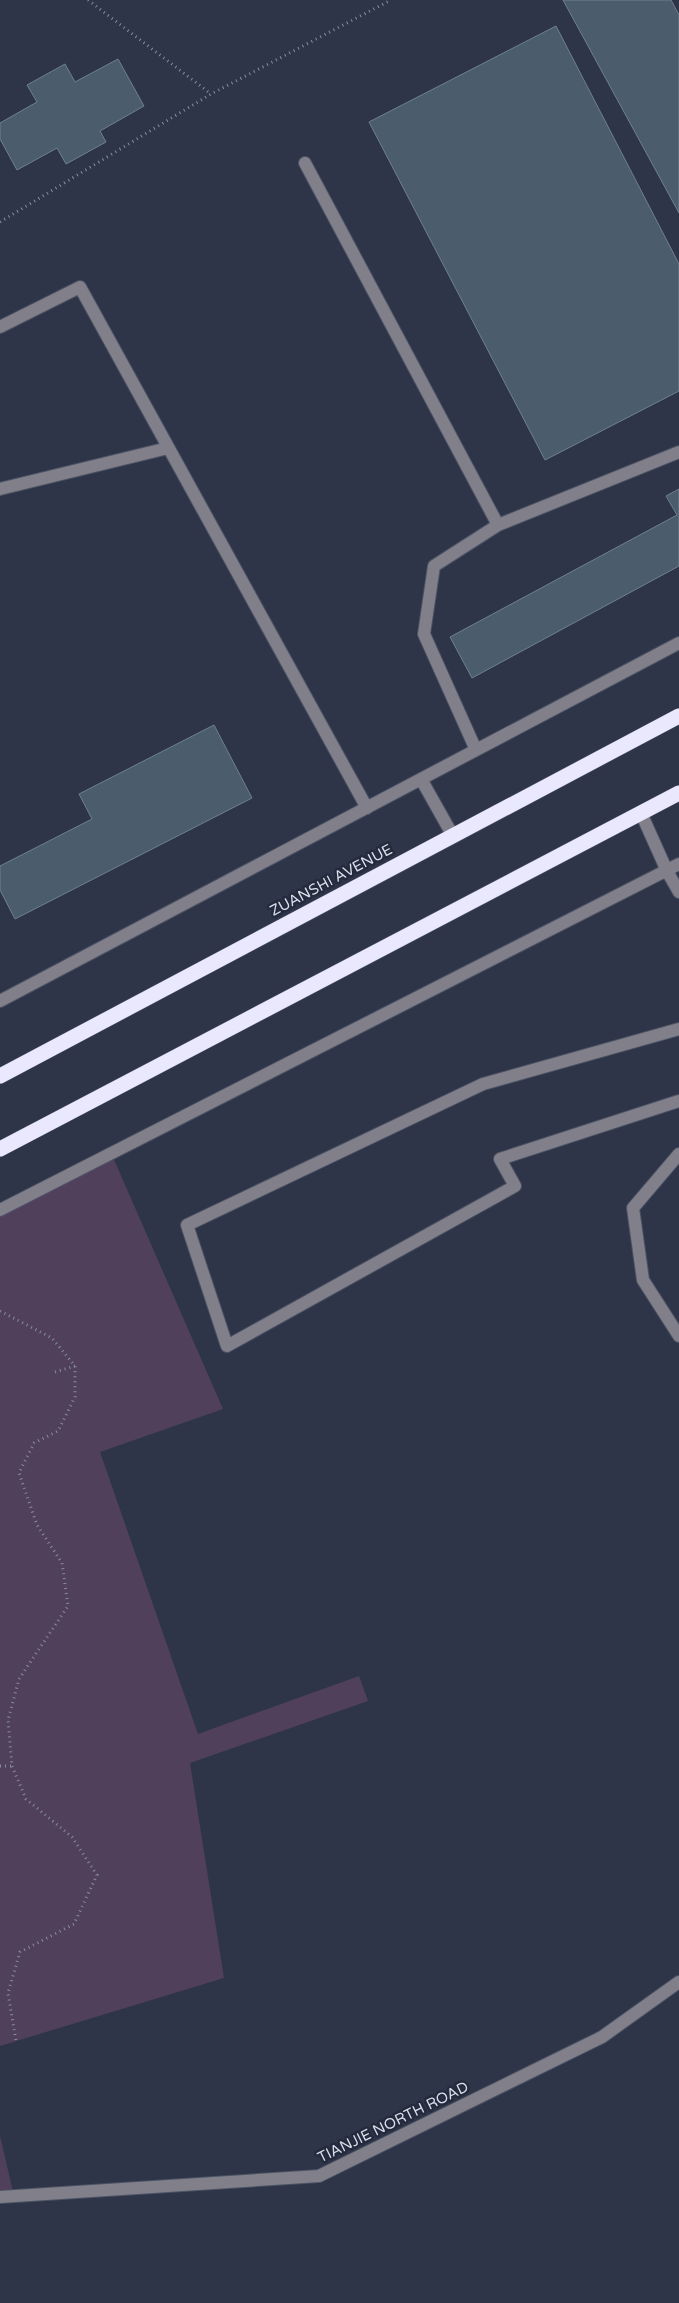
<svg xmlns="http://www.w3.org/2000/svg" width="679" height="2303" font-family="'Varela Round',sans-serif">
<rect width="100%" height="100%" fill="#2e3548"/>
<path fill="#50405b" d="M 112,1155 L 223,1409 L 100,1452 L 198,1734 L 359,1676 L 368,1701 L 190,1763 L 224,1978 L 0,2046 L 0,1216 Z
M 0,2136 L 14,2196 L 0,2197 Z"/>
<path fill="#4b5c6d" stroke="#6e8092" d="M 563,0 L 671,0 L 679,15 L 679,213 Z
M 556,26 L 679,264 L 679,391 L 545,460 L 369,122 Z
M 118,59 L 144,106 L 100,131 L 106,142 L 66,164 L 57,148 L 17,170 L 0,139 L 0,123 L 37,102 L 27,85 L 65,64 L 75,82 Z
M 679,489 L 679,566 L 472,678 L 450,637 L 677,515 L 666,496 Z
M 214,725 L 252,798 L 15,919 L 0,890 L 0,866 L 92,819 L 79,794 Z"/>
<g fill="none" stroke-linecap="round" stroke-linejoin="round">
<defs>
<path id="minor" d="M 305,163 L 498,525 L 434,566 L 424,634 L 476,750
M 0,327 L 80,287 L 367,808
M 0,489 L 168,448
M 498,525 L 679,452
M 421,779 L 453,836
M 641,813 L 667,871 L 679,892
M 0,1001 L 679,643
M 679,1029 L 483,1084 L 187,1225 L 227,1346 L 515,1186 L 500,1159 L 679,1101
M 679,1154 L 633,1208 L 643,1280 L 679,1336
M 0,1210 L 679,864
M 0,2197 L 319,2176 L 602,2037 L 679,1982"/>
<path id="highway" d="M 0,1076 L 679,716
M 0,1149 L 679,793"/>
</defs>
<use href="#minor" stroke="#4d5365" stroke-width="14"/>
<use href="#highway" stroke="#4d5365" stroke-width="16"/>
<path stroke="#878d9d" stroke-width="3" stroke-dasharray="1 4" stroke-linecap="butt" d="M 88,0 L 211,94
M 0,222 L 211,94 L 391,0
M 0,1311 L 52,1338 L 75,1366 L 75,1397 L 58,1431 L 34,1443 L 19,1473 L 37,1525 L 62,1563 L 68,1606 L 19,1679 L 8,1720 L 12,1766 L 26,1799 L 72,1837 L 97,1875 L 74,1924 L 20,1952 L 8,1993 L 16,2041
M 55,1372 L 75,1366
M 0,1766 L 12,1766"/>
<use href="#minor" stroke="#81808a" stroke-width="12"/>
<use href="#highway" stroke="#eae8fd" stroke-width="15"/>
</g>
<g text-anchor="middle" dominant-baseline="central" stroke-width="5" stroke-linejoin="round" paint-order="stroke">
<g font-size="15" fill="#d9deea" stroke="#242b3d">
<text transform="translate(331 880) rotate(-28)">ZUANSHI AVENUE</text>
<text transform="translate(393 2122) rotate(-26)">TIANJIE NORTH ROAD</text>
</g>
</g>
</svg>
